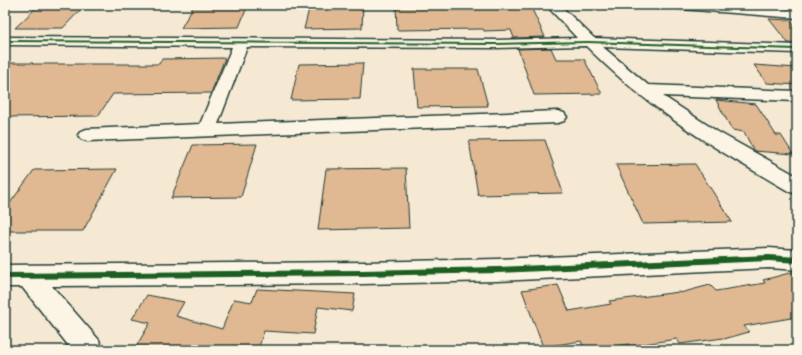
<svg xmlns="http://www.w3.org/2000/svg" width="802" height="355" font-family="Mali,sans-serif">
<rect width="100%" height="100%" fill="#f6e9d4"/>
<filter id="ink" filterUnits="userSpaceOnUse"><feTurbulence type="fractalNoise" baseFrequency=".025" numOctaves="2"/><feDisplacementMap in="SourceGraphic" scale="8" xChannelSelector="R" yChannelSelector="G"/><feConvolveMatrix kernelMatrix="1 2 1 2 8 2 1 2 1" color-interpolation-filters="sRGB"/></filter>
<g filter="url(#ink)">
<path fill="#e0b891" stroke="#1f3d34" d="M 39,5 L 85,5 L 63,28 L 15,28 Z
M 194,5 L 248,5 L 239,27 L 181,28 Z
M 310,5 L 363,5 L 362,28 L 304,29 Z
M 396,5 L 530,5 L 545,37 L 514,38 L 511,30 L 484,31 L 483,29 L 397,30 Z
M 769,19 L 790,20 L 797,29 L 797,44 L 788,43 Z
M 551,48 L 556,59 L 584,59 L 602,94 L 534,95 L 518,49 Z
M 225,58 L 211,93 L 113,94 L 98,116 L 5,117 L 5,63 L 33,63 L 32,64 L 159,64 L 162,59 Z
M 363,63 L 360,99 L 291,100 L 299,64 Z
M 754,65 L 797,68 L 797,85 L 767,83 Z
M 414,69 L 478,69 L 488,106 L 417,107 Z
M 716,100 L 756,104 L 776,135 L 781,135 L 793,154 L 754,151 L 744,132 L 732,130 Z
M 545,140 L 563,193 L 478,195 L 469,141 Z
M 257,144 L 241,197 L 171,198 L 193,145 Z
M 695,164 L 732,222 L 643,224 L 616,165 Z
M 406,168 L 409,228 L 318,230 L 326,169 Z
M 117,169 L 83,231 L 5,231 L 5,210 L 34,170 Z
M 797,271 L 797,317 L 744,326 L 749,332 L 724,339 L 723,338 L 680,344 L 677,339 L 630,346 L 629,344 L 596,350 L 585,350 L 581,341 L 543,347 L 522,290 L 558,285 L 569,311 L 611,304 L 609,301 L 679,292 L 680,293 L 710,285 L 716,291 L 765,283 L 763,280 Z
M 257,289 L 355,294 L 352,311 L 318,307 L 313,334 L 264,331 L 258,350 L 227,350 L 212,348 L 211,350 L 134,350 L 150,323 L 132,319 L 147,295 L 184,302 L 176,316 L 222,329 L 234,299 L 252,302 Z"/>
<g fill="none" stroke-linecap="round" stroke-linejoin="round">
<defs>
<path id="minor" d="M 546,5 L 560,5 L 594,38 L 797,45 L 797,53 L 603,47 L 648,85 L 797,91 L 797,101 L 663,96 L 718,132 L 797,176 L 797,194 L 790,192 C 746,166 701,141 660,110 C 634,91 609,69 586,46 L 496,48 L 247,47 L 218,124 L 558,111 L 564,113 L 567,117 L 564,121 L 558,123 L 87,141 L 81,139 L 78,135 L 81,131 L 87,129 L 200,124 L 232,47 L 5,45 L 5,37 L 496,40 L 577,38 Z
M 674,5 L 732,5 L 797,10 L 797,18 L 681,9 L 676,8 Z
M 769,248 L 797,250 L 797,270 L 769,268 L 497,281 L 363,284 L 52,286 L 99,340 L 102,350 L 72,350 L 22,287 L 5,287 L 5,265 L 363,262 L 497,259 Z"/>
</defs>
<use href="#minor" stroke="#1f3d34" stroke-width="3"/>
<use href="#minor" fill="#fcf5e5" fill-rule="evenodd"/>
<defs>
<path id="cycleway" d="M 5,40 L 496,43 L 588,41 L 797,48 L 797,50 L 588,43 L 496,45 L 5,42 Z
M 769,255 L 797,257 L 797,263 L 769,261 L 497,273 L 363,276 L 5,279 L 5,273 L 363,270 L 497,267 Z"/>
</defs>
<use href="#cycleway" stroke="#fcf5e5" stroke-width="2"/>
<use href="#cycleway" fill="#1b5e20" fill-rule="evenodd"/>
</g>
</g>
<rect width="802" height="355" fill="none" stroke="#fcf5e5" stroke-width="20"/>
<rect x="10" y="10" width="782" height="335" fill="none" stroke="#1f3d34" stroke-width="1.5" filter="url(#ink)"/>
</svg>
